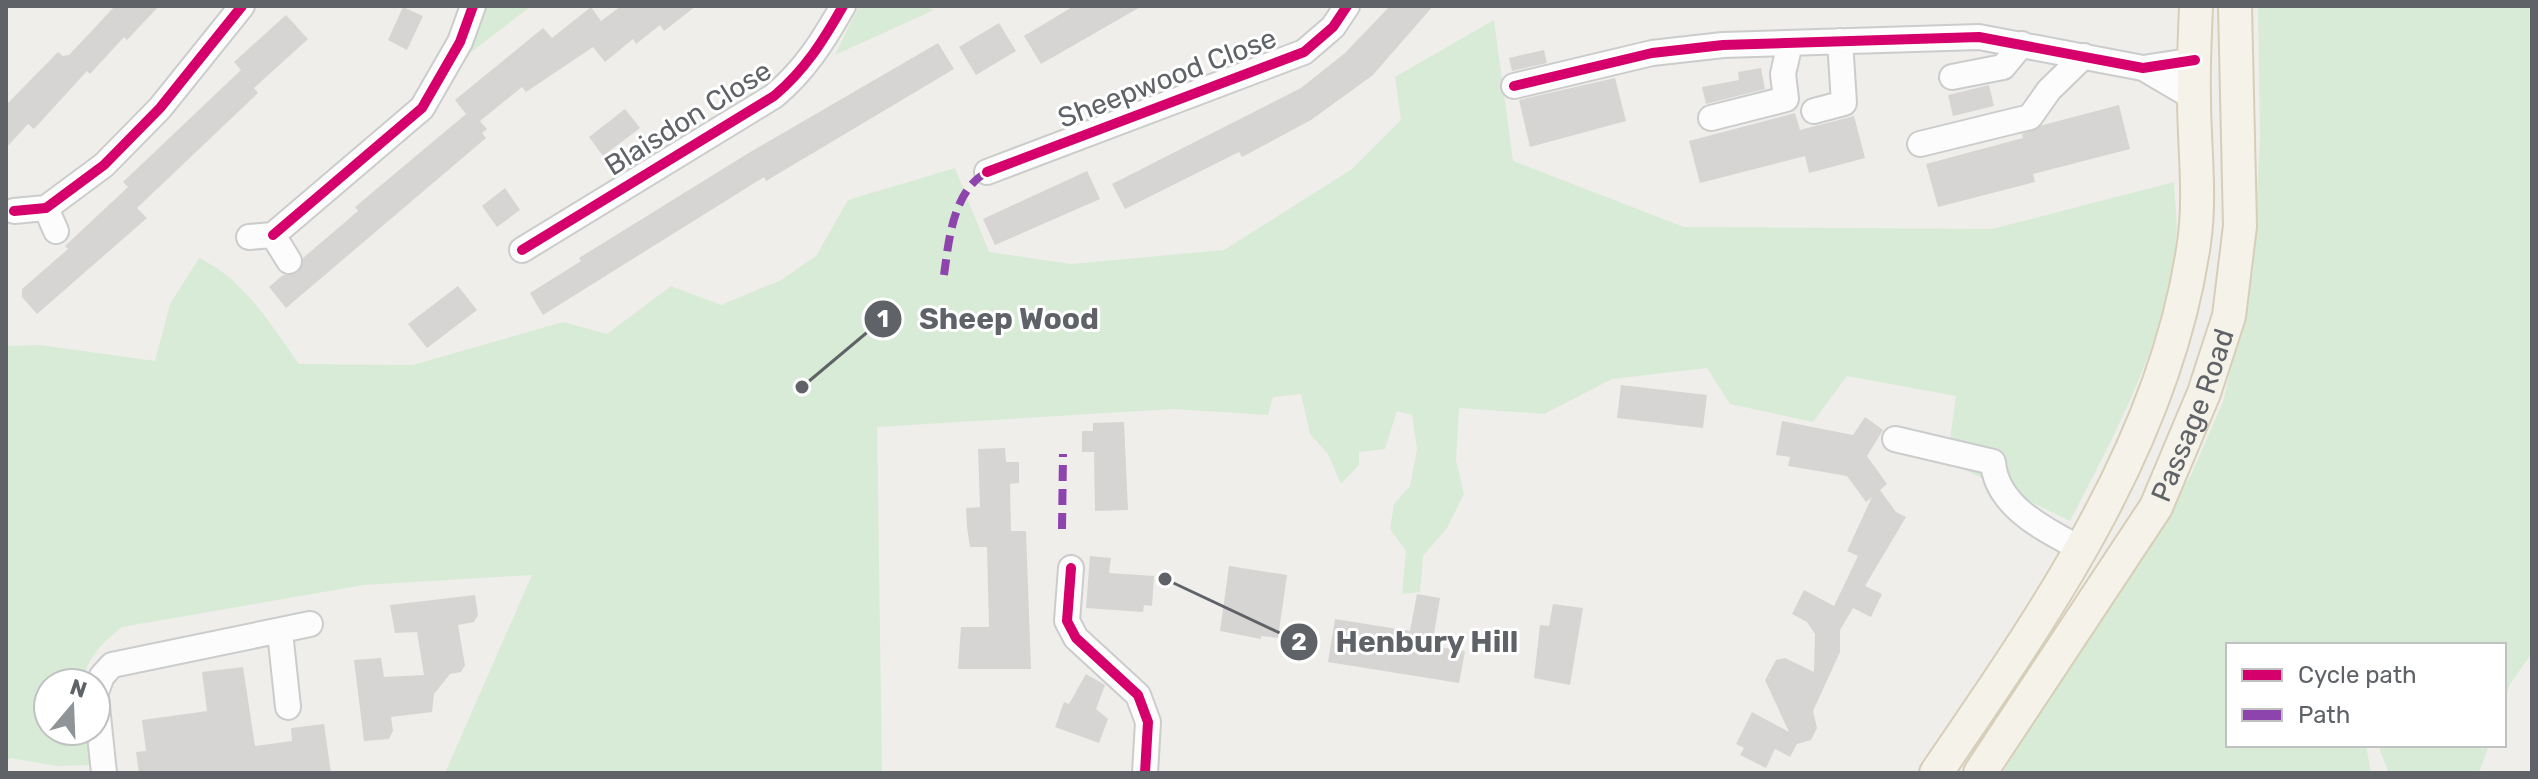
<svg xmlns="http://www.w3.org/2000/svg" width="2538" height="779" font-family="Rubik,sans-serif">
<rect width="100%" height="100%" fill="#efeeea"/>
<path fill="#d8ebd6" d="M 484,6 L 531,6 L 466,56 Z
M 859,6 L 923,6 L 934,10 L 835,55 Z
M 2258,6 L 2532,6 L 2532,653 L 2510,684 L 2504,702 L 2504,645 L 2228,645 L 2228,745 L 2366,745 L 2371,773 L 2002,773 L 2191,475 L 2223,402 L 2253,272 L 2260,137 Z
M 1494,20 L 1513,161 L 1684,227 L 1992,229 L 2174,182 C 2175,202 2178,223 2176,243 C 2167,339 2114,436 2070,521 L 1947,461 L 1956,396 L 1847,376 L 1813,422 L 1730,404 L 1707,368 L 1612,379 L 1544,414 L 1459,408 L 1456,460 L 1464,494 L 1447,528 L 1423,556 L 1420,592 L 1402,594 L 1406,551 L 1390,529 L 1394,504 L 1410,486 L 1417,449 L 1412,415 L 1397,411 L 1385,449 L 1359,452 L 1359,465 L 1341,484 L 1328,454 L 1310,434 L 1301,394 L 1273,397 L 1268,415 L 1173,409 L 877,427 L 882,773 L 445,773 L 532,575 L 364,585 L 122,627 C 105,641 84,659 84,683 L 48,683 L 48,731 L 91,731 L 96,765 L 57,766 L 10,758 L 6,761 L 6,346 L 40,345 L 155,361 L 170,304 L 199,258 C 245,280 270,324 299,364 L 413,365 L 563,322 L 607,334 L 671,286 L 721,305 L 781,280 L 816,256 L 848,200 L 955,168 L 989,252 L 1071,264 L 1224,250 L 1352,169 L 1401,120 L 1395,77 Z
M 2378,745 L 2489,745 L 2479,773 L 2389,773 Z"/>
<path fill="#d6d5d3" d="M 115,6 L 159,6 L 127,40 L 124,37 L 90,74 L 87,71 L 34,129 L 28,124 L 6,148 L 6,105 L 58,52 L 63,56 L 69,55 Z
M 621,6 L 696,6 L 664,31 L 660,25 L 636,44 L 633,39 L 605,62 L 593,47 L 526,92 L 522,87 L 480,121 L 487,129 L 482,133 L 486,138 L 286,308 L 269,287 L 283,275 L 297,273 L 303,258 L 358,211 L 355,207 L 466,114 L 455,100 L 543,28 L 552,38 L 591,7 L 601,21 Z
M 1074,6 L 1142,6 L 1041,64 L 1024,36 Z
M 1390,6 L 1433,6 L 1373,75 L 1311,120 L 1242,157 L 1239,152 L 1125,209 L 1112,184 L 1301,88 L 1345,53 Z
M 403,7 L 423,16 L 407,50 L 388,40 Z
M 286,15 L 308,39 L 254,88 L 258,93 L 137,208 L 147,218 L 37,314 L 22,297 L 22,289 L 68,249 L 65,246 L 128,187 L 123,182 L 241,70 L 234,62 Z
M 999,23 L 1016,51 L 976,75 L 959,47 Z
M 938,43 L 954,69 L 766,181 L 764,177 L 543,315 L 530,293 L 581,261 L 579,258 L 747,154 Z
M 1544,50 L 1547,63 L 1512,71 L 1509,58 Z
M 1761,68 L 1765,89 L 1706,104 L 1702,87 L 1739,80 L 1738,72 Z
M 1615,78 L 1626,121 L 1530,147 L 1519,100 Z
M 1989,85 L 1994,106 L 1953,116 L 1948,95 Z
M 2119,105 L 2130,149 L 2033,174 L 2035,182 L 1938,207 L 1926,164 L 2023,138 L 2022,134 L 2043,125 Z
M 625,109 L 640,128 L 603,156 L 589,137 Z
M 1795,113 L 1800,130 L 1854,116 L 1865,158 L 1809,173 L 1805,156 L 1700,183 L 1689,141 Z
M 1087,171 L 1100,199 L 995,245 L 983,219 Z
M 505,188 L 520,210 L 497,227 L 482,206 Z
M 458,286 L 477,310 L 427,348 L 408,324 Z
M 1621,385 L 1707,395 L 1703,428 L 1617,418 Z
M 1865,417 L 1883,430 L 1867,456 L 1887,484 L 1880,490 L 1896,512 L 1906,517 L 1865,586 L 1882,594 L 1871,617 L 1853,608 L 1840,630 L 1840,652 L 1813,711 L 1817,728 L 1811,740 L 1797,744 L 1790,757 L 1775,749 L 1766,768 L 1740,755 L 1744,748 L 1736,744 L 1752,712 L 1789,732 L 1765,680 L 1776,660 L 1785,658 L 1814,672 L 1815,634 L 1807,622 L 1792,614 L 1804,590 L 1834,606 L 1858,556 L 1847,551 L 1872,497 L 1866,502 L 1847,476 L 1788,466 L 1790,457 L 1776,455 L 1782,421 L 1853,435 Z
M 1124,422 L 1128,510 L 1095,511 L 1094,452 L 1082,452 L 1082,431 L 1093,431 L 1093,423 Z
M 1005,448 L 1006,462 L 1019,462 L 1019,483 L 1010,484 L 1011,531 L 1026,531 L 1031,669 L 958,669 L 961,627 L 989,627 L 987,547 L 970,547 L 967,527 L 966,508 L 980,507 L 978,449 Z
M 1090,556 L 1111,558 L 1109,573 L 1154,576 L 1152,606 L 1144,605 L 1143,612 L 1086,608 Z
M 1229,566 L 1287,575 L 1278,638 L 1261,636 L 1261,639 L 1220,631 Z
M 1417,594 L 1440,598 L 1432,646 L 1465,651 L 1459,683 L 1328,662 L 1335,619 L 1410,631 Z
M 475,595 L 478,615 L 474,622 L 458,625 L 465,665 L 461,672 L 450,674 L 434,694 L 432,712 L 391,717 L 393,731 L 389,739 L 364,741 L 354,660 L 381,658 L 384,677 L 424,675 L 417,632 L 395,633 L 390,605 Z
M 1553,604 L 1583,608 L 1570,685 L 1534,678 L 1540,625 L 1549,626 Z
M 243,667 L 255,746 L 292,741 L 291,728 L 324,724 L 331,773 L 139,773 L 136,752 L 146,751 L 142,720 L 207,711 L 202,672 Z
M 1086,674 L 1105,685 L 1096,709 L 1108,719 L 1099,743 L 1055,727 L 1064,702 L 1069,704 Z"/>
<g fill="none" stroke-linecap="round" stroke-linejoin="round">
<defs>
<path id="minor" d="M 2143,68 L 2194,98
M 1952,77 L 2003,67 L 2022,44
M 1514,86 L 1652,53 L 1723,45 L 1979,37 L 2143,68 L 2195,60
M 1814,111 L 1844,103 L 1840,41
M 1711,118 L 1786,99 L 1783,74 L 1790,43
M 1920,144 L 2030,117 L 2049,90 L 2084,56
M 987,172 L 1304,52 L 1333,27 L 1347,6
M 46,208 L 56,231
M 14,211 L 46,208 L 104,165 L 160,108 L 242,6
M 273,235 L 422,108 L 460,42 L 473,6
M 249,237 L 273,235 L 289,261
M 522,250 L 774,96 C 805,70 823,41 843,6
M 1895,439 L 1993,462 C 1996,506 2044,529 2079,548
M 1071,568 L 1067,621 L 1076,638 L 1138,695 L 1148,722 L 1145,773
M 280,632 L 288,707
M 96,692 L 102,676 L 112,665 L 310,624
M 96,697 L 104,773"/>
<g id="major">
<path d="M 1936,773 C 2047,611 2166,441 2194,243 C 2201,195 2194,146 2194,97 C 2193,67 2195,36 2196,6"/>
<path id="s1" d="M 1980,773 L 2156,507 L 2204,393 L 2229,316 L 2240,226 L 2235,6"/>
</g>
</defs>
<use href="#minor" stroke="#cbcccc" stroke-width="28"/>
<use href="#major" stroke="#d7ceb8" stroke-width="36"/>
<use href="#minor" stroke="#fdfcfc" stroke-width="24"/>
<use href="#major" stroke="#f4f2e9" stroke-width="32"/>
<path stroke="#8e44ad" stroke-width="8" stroke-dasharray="16 8" stroke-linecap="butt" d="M 944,275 C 949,239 953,191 987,172
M 1062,529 L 1063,454"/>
<defs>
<path id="cycleway" d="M 1514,86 L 1652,53 L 1723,45 L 1979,37 L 2143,68 L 2195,60
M 987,172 L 1304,52 L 1333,27 L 1347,6
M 14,211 L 46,208 L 104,165 L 160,108 L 242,6
M 273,235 L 422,108 L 460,42 L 473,6
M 522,250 L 774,96 C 805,70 823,41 843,6
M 1071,568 L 1067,621 L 1076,638 L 1138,695 L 1148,722 L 1145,773"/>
</defs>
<use href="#cycleway" stroke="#fff" stroke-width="15"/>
<use href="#cycleway" stroke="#d6006c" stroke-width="10"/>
</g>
<g text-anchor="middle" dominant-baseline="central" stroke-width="6" stroke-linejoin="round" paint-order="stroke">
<g font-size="28" fill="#5f6368" stroke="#fff">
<text transform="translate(1167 78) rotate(-21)">Sheepwood Close</text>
<text transform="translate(688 118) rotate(-32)">Blaisdon Close</text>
<text stroke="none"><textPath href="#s1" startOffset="418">Passage Road</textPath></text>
</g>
</g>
<path fill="none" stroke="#5f6368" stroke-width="3" d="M802 387L883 319M1165 579L1299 642"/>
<g fill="#5f6368" stroke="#fff" stroke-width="3">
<circle cx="802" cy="387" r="8"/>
<circle cx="1165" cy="579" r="8"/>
<circle cx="883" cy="319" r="20"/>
<circle cx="1299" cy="642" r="20"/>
</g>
<g font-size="24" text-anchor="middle" font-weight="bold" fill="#fff">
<text x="883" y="327">1</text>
<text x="1299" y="650">2</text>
</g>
<g font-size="30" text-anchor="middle" font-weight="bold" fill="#5f6368" stroke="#fff" stroke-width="6" stroke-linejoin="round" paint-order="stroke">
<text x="1009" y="329">Sheep Wood</text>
<text x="1427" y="652">Henbury Hill</text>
</g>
<rect width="2538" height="779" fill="none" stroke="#5f6368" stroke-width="16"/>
<rect x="2226" y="643" width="280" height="104" fill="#ffffff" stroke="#bfc1c3" stroke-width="2"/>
<rect x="2242" y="669" width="40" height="12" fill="#d6006c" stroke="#bfc1c3" stroke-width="2"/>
<text x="2298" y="683" font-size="24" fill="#5f6368">Cycle path</text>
<rect x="2242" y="709" width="40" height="12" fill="#8e44ad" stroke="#bfc1c3" stroke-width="2"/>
<text x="2298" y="723" font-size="24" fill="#5f6368">Path</text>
<g transform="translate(72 707) rotate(19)"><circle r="38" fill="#ffffff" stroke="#bfc1c3" stroke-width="2"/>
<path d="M0-6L14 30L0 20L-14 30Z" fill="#919496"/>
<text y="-12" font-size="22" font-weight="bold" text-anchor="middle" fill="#5f6368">N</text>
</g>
</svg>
